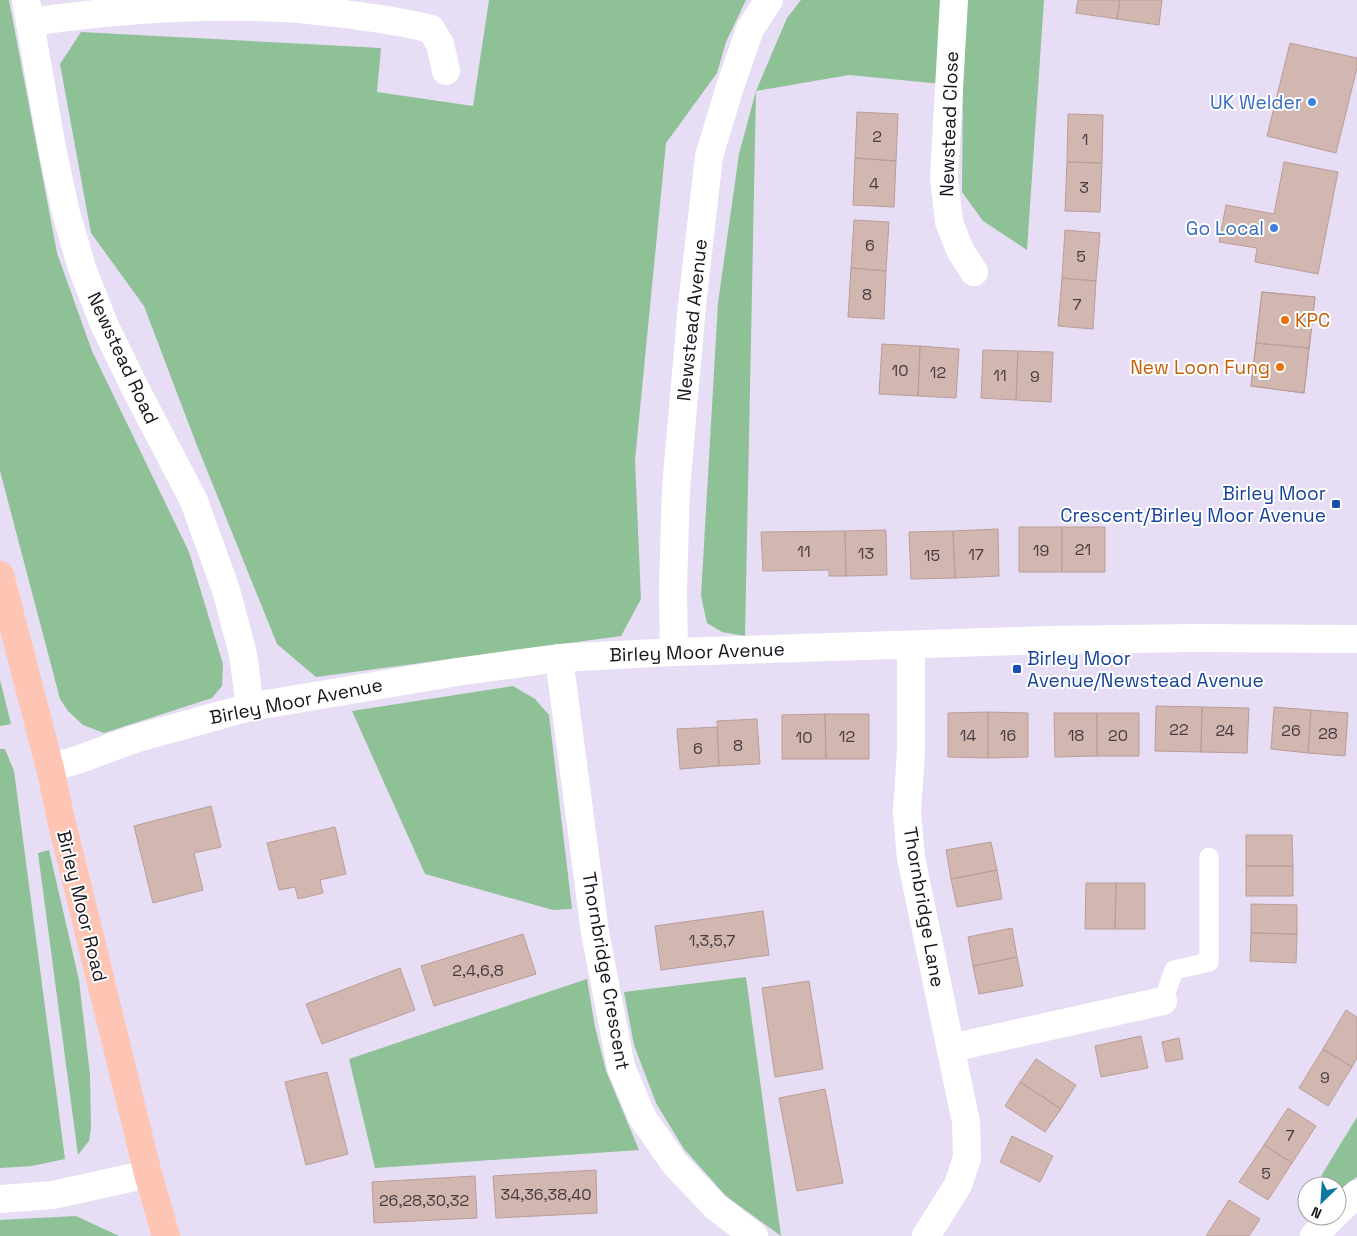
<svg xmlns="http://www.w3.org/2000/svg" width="1357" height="1236" font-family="'Space Grotesk',sans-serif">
<rect width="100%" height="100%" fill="#e7ddf5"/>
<path fill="#8ec195" d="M 0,0 L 9,0 L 57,253 L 92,351 L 189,552 L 223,664 L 222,686 L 212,698 L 104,733 L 83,725 L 68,711 L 60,699 L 0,471 Z
M 489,0 L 746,0 L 726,42 L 717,73 L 666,143 L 635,460 L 641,599 L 621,636 L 316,677 L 277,644 L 196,443 L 144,306 L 91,233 L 60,64 L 81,32 L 381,48 L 377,92 L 473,106 Z
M 801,0 L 1044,0 L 1027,250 L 983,221 L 962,192 L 963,86 L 849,75 L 756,91 L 745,636 L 722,632 L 707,623 L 701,596 L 718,303 L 739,154 L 756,91 L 787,18 Z
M 0,680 L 11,724 L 0,726 Z
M 513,686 L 535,699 L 549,715 L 572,909 L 553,910 L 425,874 L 352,711 Z
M 0,749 L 5,749 L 14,771 L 65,1159 L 32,1166 L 0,1168 Z
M 49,850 L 79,980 L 90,1075 L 91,1128 L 89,1141 L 78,1155 L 38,853 Z
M 746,977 L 781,1236 L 726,1196 L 684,1149 L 656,1103 L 634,1045 L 624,992 Z
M 587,979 L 595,1027 L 606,1071 L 639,1150 L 375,1168 L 349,1059 Z
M 1357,1117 L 1357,1177 L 1349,1182 L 1337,1197 L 1337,1186 L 1315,1186 Z
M 76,1216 L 119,1236 L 0,1236 L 0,1220 Z"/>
<path fill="#d2b6b0" stroke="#b99e98" d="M 1078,0 L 1120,0 L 1117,19 L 1076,13 Z
M 1120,0 L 1162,0 L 1159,25 L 1117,19 Z
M 1290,43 L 1357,58 L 1357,68 L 1336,153 L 1267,136 Z
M 857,112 L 898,114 L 896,161 L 855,158 Z
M 1068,114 L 1103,115 L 1102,163 L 1067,162 Z
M 855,158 L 896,161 L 894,207 L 853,205 Z
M 1067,162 L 1102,163 L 1100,212 L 1065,211 Z
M 1284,162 L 1338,172 L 1318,274 L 1255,262 L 1257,248 L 1219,242 L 1226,205 L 1274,214 Z
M 854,220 L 889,222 L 886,271 L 851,268 Z
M 1065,230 L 1100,233 L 1096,281 L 1062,278 Z
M 851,268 L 886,271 L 884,319 L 848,317 Z
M 1062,278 L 1096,281 L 1093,329 L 1058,326 Z
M 1262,292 L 1315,297 L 1304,393 L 1251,386 Z
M 1262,292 L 1315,297 L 1309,348 L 1256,343 Z
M 1256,343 L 1309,348 L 1304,393 L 1251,386 Z
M 882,344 L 920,346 L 918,396 L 879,394 Z
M 920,346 L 959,349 L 956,398 L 918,396 Z
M 983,350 L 1018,351 L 1016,400 L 981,398 Z
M 1018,351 L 1053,352 L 1051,402 L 1016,400 Z
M 1019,527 L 1062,527 L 1062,572 L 1019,572 Z
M 1062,527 L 1105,527 L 1105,572 L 1062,572 Z
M 998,529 L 999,576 L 955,578 L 953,531 Z
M 886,530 L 887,575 L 846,576 L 845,531 Z
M 845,531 L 846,576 L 829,576 L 829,570 L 763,571 L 761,532 Z
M 953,531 L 955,578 L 911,579 L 909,532 Z
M 1156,706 L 1202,707 L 1201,752 L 1155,751 Z
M 1202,707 L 1249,708 L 1247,753 L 1201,752 Z
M 1274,707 L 1311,710 L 1308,753 L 1271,749 Z
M 1311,710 L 1348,713 L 1345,756 L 1308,753 Z
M 988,712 L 988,758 L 948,757 L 948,713 Z
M 988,712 L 1028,713 L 1028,757 L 988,758 Z
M 1054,713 L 1097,713 L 1097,756 L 1055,757 Z
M 1097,713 L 1139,713 L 1139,756 L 1097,756 Z
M 825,714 L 869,714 L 869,759 L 826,759 Z
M 825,714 L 826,759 L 782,759 L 782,715 Z
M 757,719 L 760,764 L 719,766 L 717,721 Z
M 717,727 L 719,766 L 680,769 L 677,729 Z
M 211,806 L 221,847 L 194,853 L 203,890 L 153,903 L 134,826 Z
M 335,827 L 346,874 L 320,880 L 323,893 L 298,899 L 295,887 L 279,890 L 267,843 Z
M 1246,835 L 1292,835 L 1293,866 L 1246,866 Z
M 991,842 L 997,870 L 951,879 L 946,850 Z
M 1246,866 L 1293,866 L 1293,896 L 1246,896 Z
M 997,870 L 1002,899 L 957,907 L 951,879 Z
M 1086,883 L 1116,883 L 1115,929 L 1085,929 Z
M 1116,883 L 1145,883 L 1145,929 L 1115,929 Z
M 1251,904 L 1297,905 L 1297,934 L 1251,933 Z
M 763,911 L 769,955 L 661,970 L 655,926 Z
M 1012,928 L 1017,957 L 973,966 L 968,937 Z
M 1251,933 L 1297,934 L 1296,963 L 1250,961 Z
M 523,934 L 536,974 L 434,1006 L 421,966 Z
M 1017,957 L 1023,986 L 979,994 L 973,966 Z
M 400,968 L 415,1010 L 322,1044 L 306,1004 Z
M 809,981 L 823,1069 L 775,1077 L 762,988 Z
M 1346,1010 L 1357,1017 L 1357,1058 L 1352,1067 L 1323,1049 Z
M 1141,1036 L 1148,1068 L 1101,1077 L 1095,1046 Z
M 1179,1038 L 1183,1059 L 1166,1062 L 1162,1042 Z
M 1323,1049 L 1352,1067 L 1328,1106 L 1299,1088 Z
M 1036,1059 L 1076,1085 L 1061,1109 L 1020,1082 Z
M 327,1072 L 348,1154 L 306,1165 L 285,1082 Z
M 1020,1082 L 1061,1109 L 1045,1132 L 1005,1106 Z
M 825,1089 L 843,1183 L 797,1191 L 779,1098 Z
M 1288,1108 L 1316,1126 L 1292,1163 L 1264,1145 Z
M 1012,1136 L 1053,1156 L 1040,1182 L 1000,1162 Z
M 1264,1145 L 1292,1163 L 1268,1200 L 1239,1182 Z
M 596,1170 L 597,1213 L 496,1218 L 493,1176 Z
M 475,1176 L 477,1218 L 374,1223 L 372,1182 Z
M 1229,1200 L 1260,1219 L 1249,1236 L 1206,1236 Z"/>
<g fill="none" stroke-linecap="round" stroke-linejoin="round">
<path stroke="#fff" stroke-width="19" d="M 1163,1001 L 1174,970 L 1209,962 L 1209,857"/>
<path stroke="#fff" stroke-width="28" d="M 26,0 L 52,148 L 66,213 L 82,268 L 104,324 L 135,388 L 194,501 L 226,590 L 243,654 L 250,707
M 954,0 L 944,178 L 949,222 L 960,250 L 974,272
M 31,22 C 114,10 200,4 284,8 C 304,9 325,12 345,14 C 374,18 402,21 431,29 L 440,44 L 446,71
M 911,645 L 911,751 L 907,812 L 911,858 L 966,1122 L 967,1158 L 958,1185 L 926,1236
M 674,652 L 673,589 L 676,488 L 692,305 L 709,156 L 730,87 L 750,29 L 769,0
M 559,658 L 595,932 L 621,1067 L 642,1117 L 675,1164 L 716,1207 L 754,1236
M 50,768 L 80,759 L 134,739 L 250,707 L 457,672 L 559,658 L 674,652 L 1051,640 L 1196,638 L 1357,639
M 951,1048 L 1163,1001
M 1337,1212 L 1357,1194
M 1314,1236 L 1333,1216"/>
<path stroke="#fff" stroke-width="28" d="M 0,1199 L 53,1195 L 148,1174"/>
<path stroke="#fec5b4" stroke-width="28" d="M 0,575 L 50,768 L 60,815 L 148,1174 L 166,1236"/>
</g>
<g fill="#3f7fe0" stroke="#fff" stroke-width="2">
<circle cx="1312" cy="102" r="5"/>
<circle cx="1274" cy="228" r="5"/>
</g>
<g fill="#e8710a" stroke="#fff" stroke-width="2">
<circle cx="1285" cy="320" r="5"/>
<circle cx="1280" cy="367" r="5"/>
</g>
<g fill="#1a4fb4" stroke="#fff" stroke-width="2">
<rect x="1331" y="499" width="10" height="10" rx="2.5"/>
<rect x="1012" y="664" width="10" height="10" rx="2.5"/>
</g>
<g text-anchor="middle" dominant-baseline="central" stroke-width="4" stroke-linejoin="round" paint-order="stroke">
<g font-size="16" fill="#463c41">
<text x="877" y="136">2</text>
<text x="1085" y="139">1</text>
<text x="874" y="183">4</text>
<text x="1084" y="187">3</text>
<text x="870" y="245">6</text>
<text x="1081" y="256">5</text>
<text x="867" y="294">8</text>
<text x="1077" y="304">7</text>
<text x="900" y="370">10</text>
<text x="938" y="372">12</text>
<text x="1000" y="375">11</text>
<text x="1035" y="376">9</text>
<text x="1083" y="549">21</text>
<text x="1041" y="550">19</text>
<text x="804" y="551">11</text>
<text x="866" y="553">13</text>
<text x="976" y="554">17</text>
<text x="932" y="555">15</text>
<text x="1179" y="729">22</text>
<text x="1225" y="730">24</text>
<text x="1291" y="730">26</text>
<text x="1328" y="733">28</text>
<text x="968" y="735">14</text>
<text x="1008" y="735">16</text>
<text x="1076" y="735">18</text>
<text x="1118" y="735">20</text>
<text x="847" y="736">12</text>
<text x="804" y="737">10</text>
<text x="738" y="745">8</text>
<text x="698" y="748">6</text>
<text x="712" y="940">1,3,5,7</text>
<text x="478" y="970">2,4,6,8</text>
<text x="1325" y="1077">9</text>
<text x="1290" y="1135">7</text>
<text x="1266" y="1173">5</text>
<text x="546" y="1194">34,36,38,40</text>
<text x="424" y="1200">26,28,30,32</text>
</g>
<g font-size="19" fill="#366cbe" stroke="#fff" text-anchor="end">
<text x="1302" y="102">UK Welder</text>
<text x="1264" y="228">Go Local</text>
</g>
<g font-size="19" fill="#17141c" stroke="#fff">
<text transform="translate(949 124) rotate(-88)">Newstead Close</text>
<text transform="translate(692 320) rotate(-84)">Newstead Avenue</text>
<text transform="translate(123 358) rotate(65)">Newstead Road</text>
<text transform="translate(697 652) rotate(-2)">Birley Moor Avenue</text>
<text transform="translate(296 701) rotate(-11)">Birley Moor Avenue</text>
<text transform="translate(82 906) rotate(76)">Birley Moor Road</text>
<text transform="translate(924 907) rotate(80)">Thornbridge Lane</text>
<text transform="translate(606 971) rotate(80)">Thornbridge Crescent</text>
</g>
<g font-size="19" fill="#c56008" stroke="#fff" text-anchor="start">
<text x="1295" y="320">KPC</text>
<text x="1270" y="367" text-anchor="end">New Loon Fung</text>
</g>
<g font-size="19" fill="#164399" stroke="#fff" text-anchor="end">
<text x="1326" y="493">Birley Moor<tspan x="1326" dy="22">Crescent/Birley Moor Avenue</tspan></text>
<text x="1027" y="658" text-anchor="start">Birley Moor<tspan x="1027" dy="22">Avenue/Newstead Avenue</tspan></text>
</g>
</g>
<g transform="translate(1322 1201) rotate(205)"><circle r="24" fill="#ffffff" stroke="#a2a1a4"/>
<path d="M0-4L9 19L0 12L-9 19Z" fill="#0c77a2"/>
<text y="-8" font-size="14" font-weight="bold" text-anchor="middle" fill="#17141c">N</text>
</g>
</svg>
